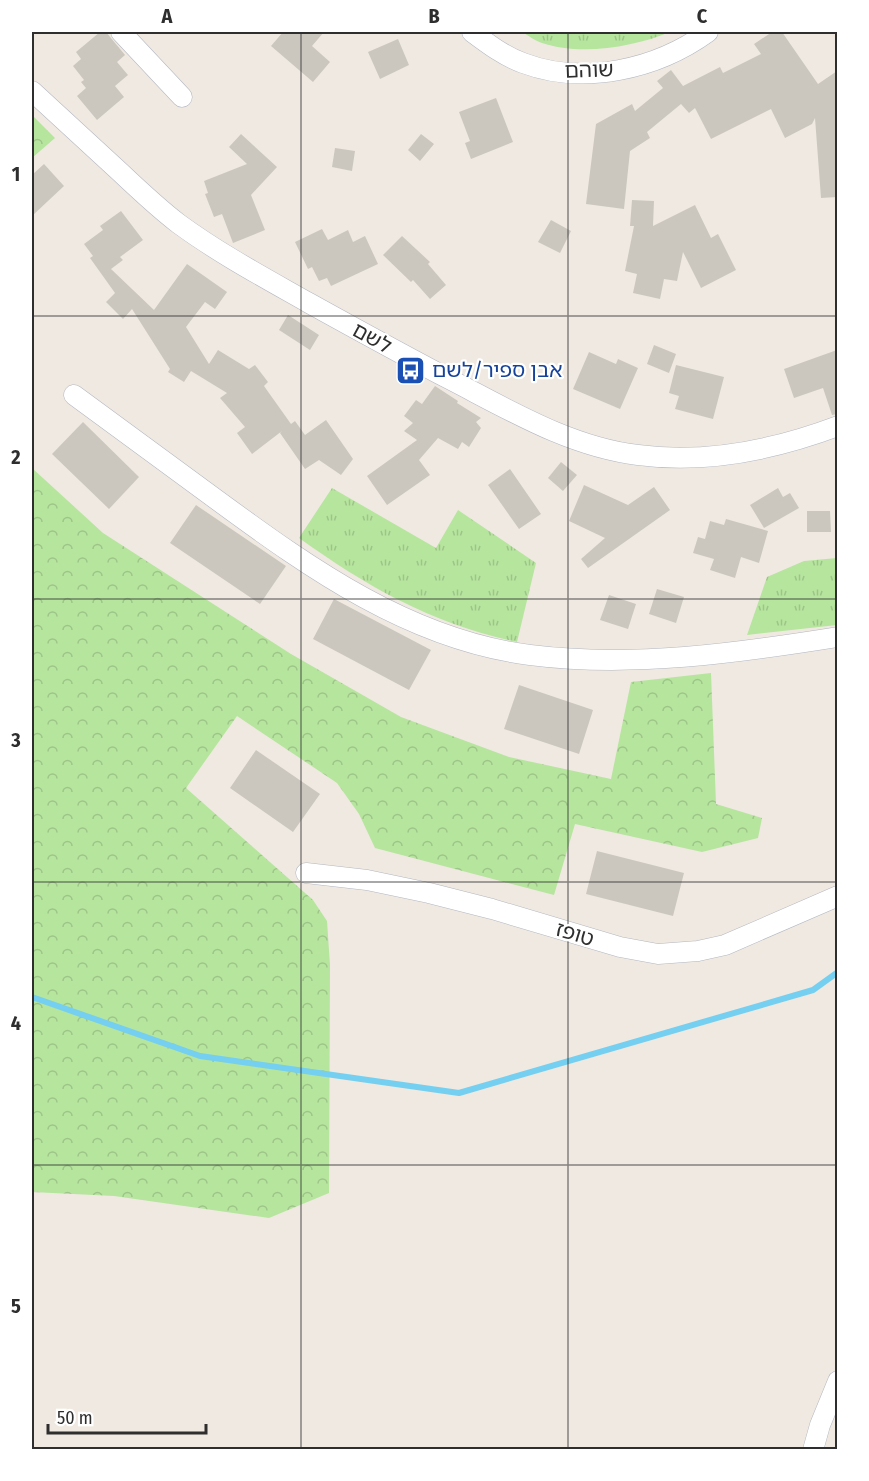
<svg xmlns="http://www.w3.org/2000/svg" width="869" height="1481" font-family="'Fira Sans Condensed','Noto Sans Hebrew',sans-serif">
<defs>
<pattern id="grass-tufts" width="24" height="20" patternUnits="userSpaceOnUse" patternTransform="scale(1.5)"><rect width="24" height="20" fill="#b6e59e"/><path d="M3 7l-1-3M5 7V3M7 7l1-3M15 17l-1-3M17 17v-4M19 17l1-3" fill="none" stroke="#9dc588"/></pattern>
<pattern id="forest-crowns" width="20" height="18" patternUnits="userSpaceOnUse" patternTransform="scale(1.5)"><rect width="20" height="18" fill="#b6e59e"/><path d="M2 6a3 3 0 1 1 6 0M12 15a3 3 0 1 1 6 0" fill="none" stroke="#9dc588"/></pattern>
</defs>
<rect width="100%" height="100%" fill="#efe9e1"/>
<path fill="url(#grass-tufts)" d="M 522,32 L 670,32 C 634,47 581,56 542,43 C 535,41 528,35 522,32 Z
M 332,488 L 436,548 L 458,510 L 536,563 L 517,642 C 433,624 369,588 299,538 Z
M 837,558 L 837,625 L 747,635 L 767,577 L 804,561 Z"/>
<path fill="url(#forest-crowns)" d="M 32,115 L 55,138 L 32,158 Z
M 32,468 L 103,533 L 291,654 L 401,717 L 509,757 L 611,779 L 631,682 L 711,673 L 716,804 L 762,818 L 758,838 L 702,852 L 575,824 L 554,895 L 375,848 L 359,814 L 337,783 L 237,716 L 186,788 L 313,900 L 327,921 L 330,965 L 329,1193 L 269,1218 L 114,1196 L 32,1192 Z"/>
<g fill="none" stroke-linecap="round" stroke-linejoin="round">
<path stroke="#75cff0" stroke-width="6" d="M 32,997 L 200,1056 L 459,1093 L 813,990 L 838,972"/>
</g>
<path fill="#cbc7bf" d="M 100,32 L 106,32 L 125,55 L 117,62 L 128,75 L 115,86 L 124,97 L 97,120 L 77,96 L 86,88 L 81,82 L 84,80 L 73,66 L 81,59 L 76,52 Z
M 283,32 L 324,32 L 312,46 L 330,62 L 313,82 L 271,46 Z
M 772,32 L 782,32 L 818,84 L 837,71 L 837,197 L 821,198 L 815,118 L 812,124 L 785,138 L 771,109 L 711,139 L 695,108 L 689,113 L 681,104 L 647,132 L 650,138 L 630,151 L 624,209 L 586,204 L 596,124 L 632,104 L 635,111 L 663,88 L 657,81 L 671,70 L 683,86 L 720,67 L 723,73 L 761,54 L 754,44 Z
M 398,39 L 409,65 L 380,79 L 368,52 Z
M 496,98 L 513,142 L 471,159 L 465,143 L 470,141 L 459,112 Z
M 241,134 L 277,167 L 251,195 L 265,230 L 233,243 L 222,214 L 214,217 L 205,194 L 208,193 L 204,181 L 247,164 L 229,147 Z
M 421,134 L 434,144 L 420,161 L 408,150 Z
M 335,148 L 355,151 L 352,171 L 332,167 Z
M 44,164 L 64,186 L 32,216 L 32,175 Z
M 632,200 L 654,201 L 653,226 L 695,205 L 711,238 L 718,234 L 736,270 L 701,288 L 683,252 L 677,281 L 664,279 L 660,299 L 633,293 L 637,274 L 625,271 L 634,226 L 630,226 Z
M 121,211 L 143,240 L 120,257 L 123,260 L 111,269 L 154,310 L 187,264 L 227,292 L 215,309 L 205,302 L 186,327 L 209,364 L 218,350 L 249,369 L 255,365 L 268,382 L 264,386 L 291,424 L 295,421 L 305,435 L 326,420 L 353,459 L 341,475 L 319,460 L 305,469 L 280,433 L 282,431 L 252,454 L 237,433 L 245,427 L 220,398 L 227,393 L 191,371 L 184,382 L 168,372 L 170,369 L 132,309 L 123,319 L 106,302 L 115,293 L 90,258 L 93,256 L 84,244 L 103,230 L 100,226 Z
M 551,220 L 571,231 L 560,253 L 538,242 Z
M 322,229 L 328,240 L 348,230 L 353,242 L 365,236 L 378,264 L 331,286 L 327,278 L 319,281 L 312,267 L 308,269 L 295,242 Z
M 402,236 L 430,262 L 428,264 L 446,285 L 430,299 L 413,280 L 411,282 L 383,255 Z
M 288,315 L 319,335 L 310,350 L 279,330 Z
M 654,345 L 676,354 L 669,373 L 647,364 Z
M 837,350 L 837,414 L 832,415 L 823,388 L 794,398 L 784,369 Z
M 589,352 L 616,364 L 618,359 L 638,368 L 620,409 L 573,389 Z
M 676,365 L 724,377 L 713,419 L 675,409 L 679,396 L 669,393 Z
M 435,386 L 458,401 L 457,403 L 481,418 L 476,422 L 481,428 L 469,447 L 462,442 L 458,449 L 438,438 L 419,460 L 430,475 L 387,505 L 367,476 L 417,440 L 404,431 L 413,423 L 404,416 L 416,400 L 422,404 Z
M 83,422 L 139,477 L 109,509 L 52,454 Z
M 561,462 L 577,475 L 563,491 L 548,478 Z
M 510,469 L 541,514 L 519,529 L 488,485 Z
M 584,485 L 628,505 L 654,487 L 670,510 L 588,568 L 581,559 L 605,538 L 569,521 Z
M 778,488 L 783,497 L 790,493 L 799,508 L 764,528 L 750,505 Z
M 196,505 L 286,566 L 260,604 L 170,543 Z
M 807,511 L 830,511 L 831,532 L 807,532 Z
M 726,519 L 768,531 L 759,563 L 741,557 L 735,578 L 710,570 L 714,559 L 693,553 L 698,537 L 705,539 L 710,521 L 724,525 Z
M 657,589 L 684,597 L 676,623 L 649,614 Z
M 609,595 L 636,604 L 628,629 L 600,620 Z
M 334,599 L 431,650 L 409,690 L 313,639 Z
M 519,685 L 593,710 L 579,754 L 504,729 Z
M 256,750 L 320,794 L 293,832 L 230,788 Z
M 597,851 L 684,873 L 673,916 L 586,894 Z"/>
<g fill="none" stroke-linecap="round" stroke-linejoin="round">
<defs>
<path id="minor" d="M 121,32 L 182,97
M 472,32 C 488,44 504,56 523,63 C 584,86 657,69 708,32
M 32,91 C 61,118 91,145 120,172 C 139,190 158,208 179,224 C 220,254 265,278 309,303 C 356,329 403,355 451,380 C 511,411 571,447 638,455 C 706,464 774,450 838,426
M 74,395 C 122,430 169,465 217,500 C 311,569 411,640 530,655 C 631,668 738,653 838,637
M 306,873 L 367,880 L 429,893 L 492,909 L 620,947 L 658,954 L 698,951 L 725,945 L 838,896
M 813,1450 L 820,1425 L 838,1381"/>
</defs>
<use href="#minor" stroke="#b4b7c1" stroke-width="21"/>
<use href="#minor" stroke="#fff" stroke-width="20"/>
</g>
<path fill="none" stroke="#2e2e2e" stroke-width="1.5" stroke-opacity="0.55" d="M 301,32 L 301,1450M 568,32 L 568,1450M 32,316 L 838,316M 32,599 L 838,599M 32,882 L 838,882M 32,1165 L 838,1165"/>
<defs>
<symbol id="bus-square" viewBox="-11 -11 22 22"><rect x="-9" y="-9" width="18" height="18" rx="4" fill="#1a4fb4" stroke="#fff"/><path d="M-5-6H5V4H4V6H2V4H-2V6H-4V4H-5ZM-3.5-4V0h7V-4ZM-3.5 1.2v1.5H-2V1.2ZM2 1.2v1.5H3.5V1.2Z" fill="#fff"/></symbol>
</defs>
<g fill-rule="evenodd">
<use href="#bus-square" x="394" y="354" width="33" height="33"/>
</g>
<g text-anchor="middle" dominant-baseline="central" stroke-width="4.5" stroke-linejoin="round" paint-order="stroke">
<g font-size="21" fill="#2e2e2e" stroke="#fff">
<text transform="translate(589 70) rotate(-2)">שוהם</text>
<text transform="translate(372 338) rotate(29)">לשם</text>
<text transform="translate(575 934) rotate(17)">טופז</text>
</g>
<g font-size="21" fill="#164399" stroke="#fff" text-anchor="start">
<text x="432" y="370">אבן ספיר/לשם</text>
</g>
</g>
<rect width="869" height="1481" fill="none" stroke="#ffffff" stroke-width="66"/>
<path d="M48 1424v9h158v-9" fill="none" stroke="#2e2e2e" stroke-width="3"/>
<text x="57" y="1424" font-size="18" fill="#2e2e2e" stroke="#ffffff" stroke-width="4.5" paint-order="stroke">50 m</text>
<rect x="33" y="33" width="803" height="1415" fill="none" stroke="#2e2e2e" stroke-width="2"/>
<g font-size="20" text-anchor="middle" font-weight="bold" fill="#2e2e2e">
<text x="167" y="23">A</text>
<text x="434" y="23">B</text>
<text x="702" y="23">C</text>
<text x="16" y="181">1</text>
<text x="16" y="464">2</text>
<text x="16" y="747">3</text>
<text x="16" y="1030">4</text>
<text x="16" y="1313">5</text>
</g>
</svg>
